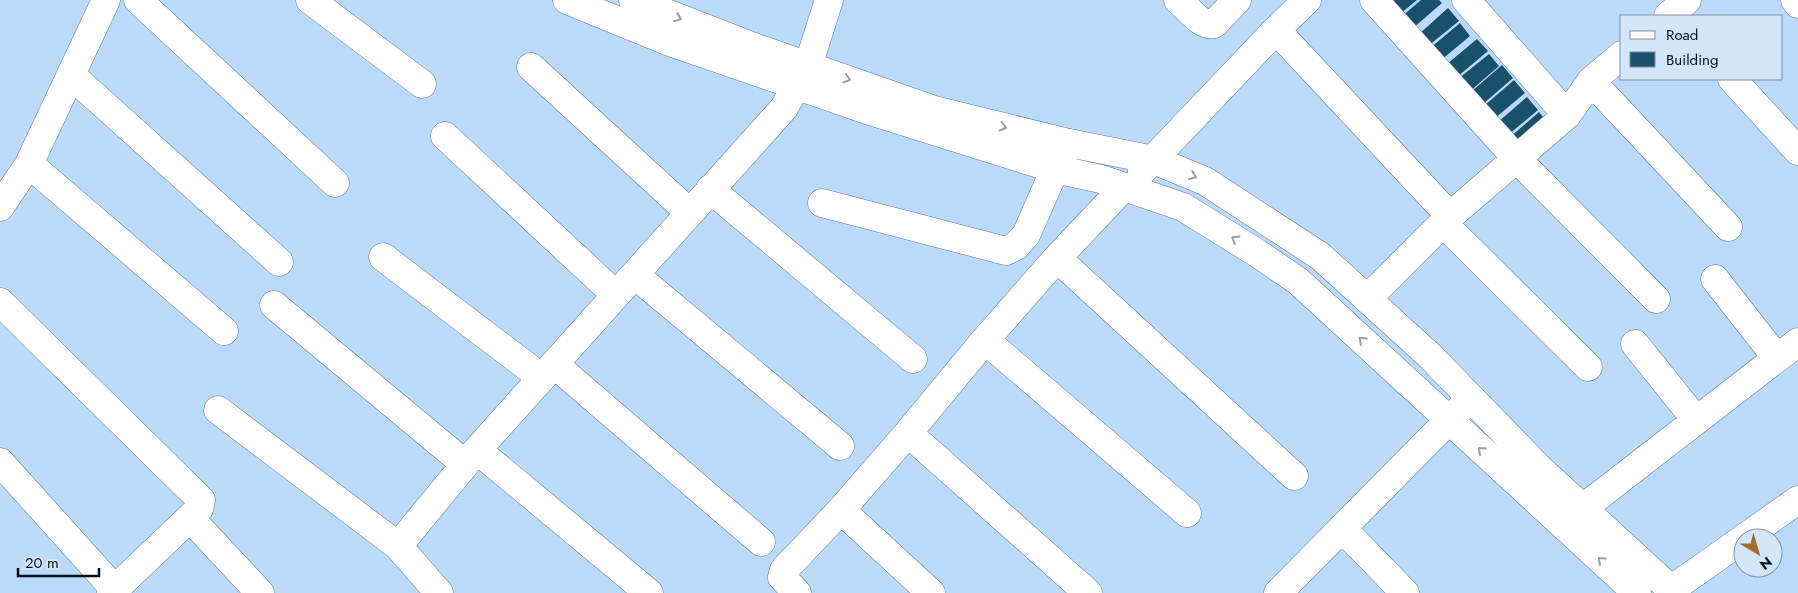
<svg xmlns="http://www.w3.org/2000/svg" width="1798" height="593" font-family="Jost,sans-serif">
<rect width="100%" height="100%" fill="#bbdafa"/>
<path fill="#185169" d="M 1392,0 L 1417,0 L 1400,14 Z
M 1421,0 L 1439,0 L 1442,3 L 1412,29 L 1401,17 Z
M 1448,8 L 1459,21 L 1428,46 L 1418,35 Z
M 1460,23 L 1470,36 L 1440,61 L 1429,49 Z
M 1477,39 L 1488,51 L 1457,77 L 1447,64 Z
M 1489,54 L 1499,66 L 1469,92 L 1458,79 Z
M 1502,65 L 1513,78 L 1483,104 L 1472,91 Z
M 1514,80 L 1525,93 L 1494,119 L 1484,106 Z
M 1527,97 L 1538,110 L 1508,135 L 1497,123 Z
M 1539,112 L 1549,124 L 1519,150 L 1509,138 Z"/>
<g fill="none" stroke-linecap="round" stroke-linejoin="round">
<defs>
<path id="minor" d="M 138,0 L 335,183
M 310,0 L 422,84
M 1178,0 C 1188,8 1201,27 1214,24 L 1237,0
M 1374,0 L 1517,159 L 1656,299
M 1466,0 L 1567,115
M 1795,0 L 1798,4
M 1668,16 L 1687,0
M 1276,30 L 1450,216
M 808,66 L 829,0
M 531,67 L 690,213
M 71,75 L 279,262
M 1732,79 L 1798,151
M 1591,81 L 1728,227
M 445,136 L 616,295
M 29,164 L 224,331
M 710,189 L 913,359
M 822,203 L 1006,251 L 1016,246 L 1026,235 L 1055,169 L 1069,143
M 0,207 L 29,164 L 106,0
M 1443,223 L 1588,367
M 383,257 L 542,378
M 1057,258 L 1294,476
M 635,275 L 840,446
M 1715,279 L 1776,357
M 1367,299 L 1450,216 L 1567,115 L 1591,81 L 1622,55
M 0,302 L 201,500 L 199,509 L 111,593
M 274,305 L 465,464
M 985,340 L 1187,513
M 1635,344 L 1696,420
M 554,364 L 761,542
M 218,410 L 398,546
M 908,433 L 1088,593
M 477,450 L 649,593
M 0,462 L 118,593
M 1583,508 L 1798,342
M 841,510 L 931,593
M 190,518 L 260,593
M 1342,528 L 1405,593
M 1744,538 L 1798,500
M 1672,589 L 1743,539
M 439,593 L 398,546 L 477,450 L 784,108 L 796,86
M 797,593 L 782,577 L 784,570 L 841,510 L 908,433 L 985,340 L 1057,258 L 1124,187
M 1278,593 L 1471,398"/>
<path id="tertiary" d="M 567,0 L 670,42 L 870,111 L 1055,169 L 1101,179 L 1183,207 L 1257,253 L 1298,281 L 1637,593
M 633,0 L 754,47 L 934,110 L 1069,143 L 1154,160 L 1205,181 L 1320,256 L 1429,355 L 1539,468 L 1675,593
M 1142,171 L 1276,30 L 1307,0"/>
</defs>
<use href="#minor" stroke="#5f7b97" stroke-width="29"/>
<use href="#tertiary" stroke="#5f7b97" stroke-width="29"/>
<use href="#minor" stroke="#fff" stroke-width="28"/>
<use href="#tertiary" stroke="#fff" stroke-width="28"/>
</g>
<defs><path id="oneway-chevron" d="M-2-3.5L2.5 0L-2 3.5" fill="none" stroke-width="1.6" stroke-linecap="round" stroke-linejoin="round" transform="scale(1.25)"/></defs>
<g stroke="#9b9fa4">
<use href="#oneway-chevron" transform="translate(678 18) rotate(21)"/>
<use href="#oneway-chevron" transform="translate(847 79) rotate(19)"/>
<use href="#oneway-chevron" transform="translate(1003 127) rotate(14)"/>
<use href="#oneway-chevron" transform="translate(1193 176) rotate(22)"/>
<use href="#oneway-chevron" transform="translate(1235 239) rotate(-148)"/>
<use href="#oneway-chevron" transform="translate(1362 340) rotate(-137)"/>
<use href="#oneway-chevron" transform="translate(1481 450) rotate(-138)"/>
<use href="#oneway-chevron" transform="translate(1601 560) rotate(-138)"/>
</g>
<rect x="1620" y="15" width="162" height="65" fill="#d3e5f9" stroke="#8190a0"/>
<rect x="1630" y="31" width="25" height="8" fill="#ffffff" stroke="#8190a0"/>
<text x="1666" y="40" font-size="15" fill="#06101b">Road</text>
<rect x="1630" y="52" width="25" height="15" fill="#185169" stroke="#8190a0"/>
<text x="1666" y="65" font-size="15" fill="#06101b">Building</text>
<g transform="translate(1758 553) rotate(142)"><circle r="24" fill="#d3e5f9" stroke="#8190a0"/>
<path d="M0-4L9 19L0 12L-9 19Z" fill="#a36e28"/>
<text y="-8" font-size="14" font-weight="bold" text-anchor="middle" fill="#06101b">N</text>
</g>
<path d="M18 568v8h81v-8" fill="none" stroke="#06101b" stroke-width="2.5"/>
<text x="25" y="568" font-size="15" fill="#06101b" stroke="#d3e5f9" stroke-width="4" paint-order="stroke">20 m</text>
</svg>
